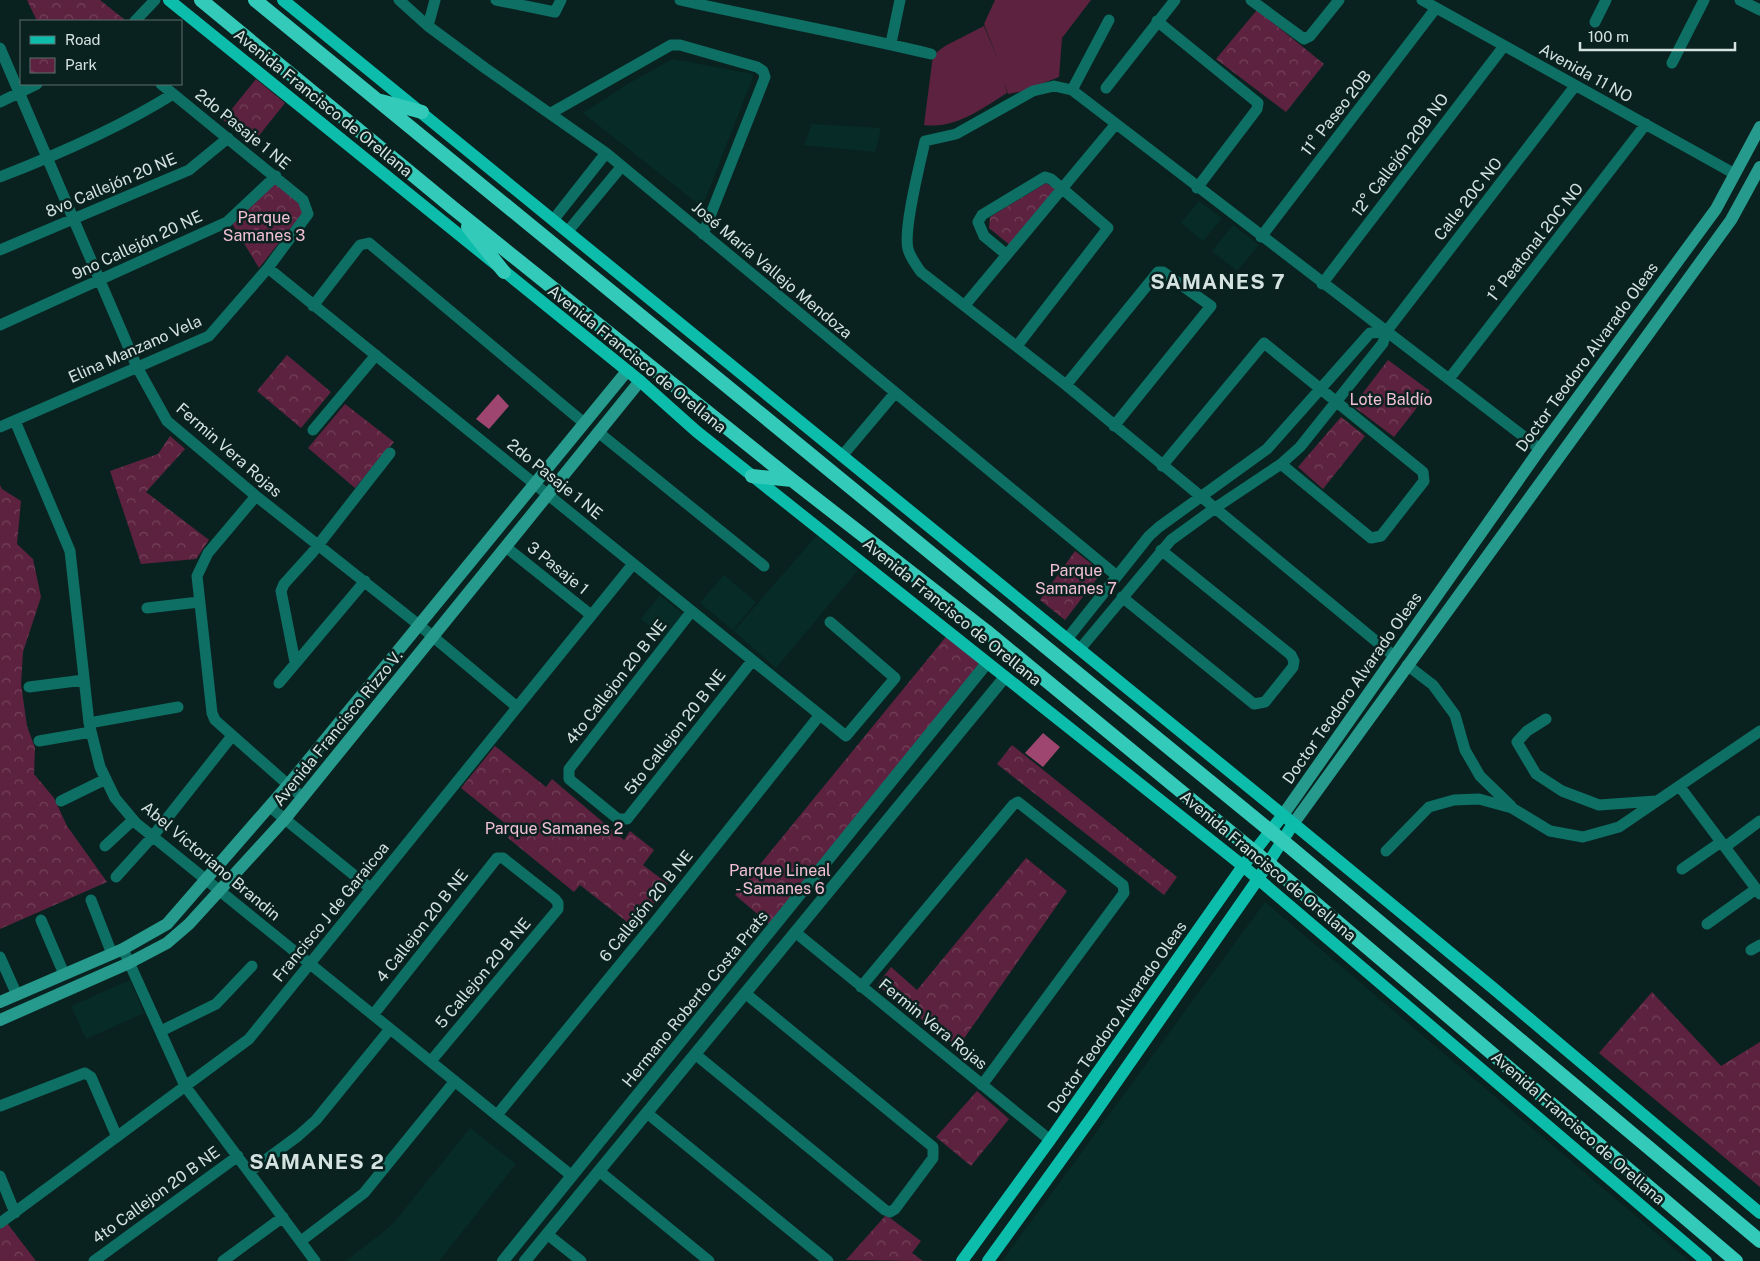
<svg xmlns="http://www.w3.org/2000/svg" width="1760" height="1261" font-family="'Public Sans',sans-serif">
<defs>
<pattern id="park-crowns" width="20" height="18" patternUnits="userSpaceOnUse" patternTransform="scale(1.25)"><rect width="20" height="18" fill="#5d223f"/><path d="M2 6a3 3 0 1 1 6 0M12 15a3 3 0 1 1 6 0" fill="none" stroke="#73425a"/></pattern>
</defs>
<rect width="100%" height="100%" fill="#0a221f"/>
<path fill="#072b27" d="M 673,59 L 752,74 L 753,77 L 702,207 L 583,113 L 631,82 Z
M 812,124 L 881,128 L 875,152 L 804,145 Z
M 1199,201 L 1222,218 L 1203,241 L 1181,223 Z
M 1233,225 L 1259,245 L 1237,271 L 1212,251 Z
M 817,535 L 858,570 L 776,668 L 734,631 Z
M 724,575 L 756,602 L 733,630 L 700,603 Z
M 660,595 L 684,615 L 665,639 L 641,619 Z
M 1265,902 L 1689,1261 L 1002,1261 Z
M 130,980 L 144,1013 L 86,1039 L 71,1006 Z
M 470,1128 L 516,1164 L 439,1261 L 346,1261 L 392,1225 Z"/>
<path fill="#5d223f" d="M 995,0 L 1091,0 L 1062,38 L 1059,77 L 1023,91 L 1008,94 L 1004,82 L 1007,93 C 981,109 956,129 924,125 L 933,55 L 945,46 L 984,26 L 998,60 L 984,24 Z"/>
<path fill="url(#park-crowns)" d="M 27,0 L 100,0 L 125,20 L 37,21 Z
M 1257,10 L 1324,64 L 1286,112 L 1216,59 Z
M 256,79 L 285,103 L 253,143 L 223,120 Z
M 278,181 L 305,210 L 259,268 L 231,222 Z
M 1046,183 L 1057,190 L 1011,246 L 989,228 L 990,217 Z
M 287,355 L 331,392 L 301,428 L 257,391 Z
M 1388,360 L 1430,391 L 1394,437 L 1353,406 Z
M 345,404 L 394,442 L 355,488 L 308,448 Z
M 1341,417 L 1365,436 L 1323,489 L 1298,467 Z
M 170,436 L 185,449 L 146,492 L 209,540 L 196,559 L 141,564 L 110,471 L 158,454 Z
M 0,485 L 2,489 L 21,501 L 17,544 L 33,559 L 41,597 L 23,652 L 21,684 L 27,726 L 35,748 L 34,774 L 54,798 L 67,826 L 107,882 L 0,929 Z
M 1075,551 L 1102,572 L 1065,620 L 1040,600 Z
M 949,633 L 987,663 L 774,928 L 735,895 Z
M 1012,745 L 1177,877 L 1164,895 L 997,764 Z
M 495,746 L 546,787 L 552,779 L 624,840 L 630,831 L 654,850 L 643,865 L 668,884 L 636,929 L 580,885 L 574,892 L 508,838 L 513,830 L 461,788 Z
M 1026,858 L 1067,891 L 958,1047 L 877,985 L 891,967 L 917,990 Z
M 1652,992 L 1721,1066 L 1760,1042 L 1760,1187 L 1599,1053 Z
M 977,1091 L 1009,1119 L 971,1166 L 936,1137 Z
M 886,1215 L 921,1241 L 912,1253 L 923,1261 L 846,1260 Z
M 7,1223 L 36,1261 L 0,1261 L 0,1228 Z"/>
<path fill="#9e4670" d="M 498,394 L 509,406 L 489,429 L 476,419 Z
M 1043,733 L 1060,747 L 1043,767 L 1025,753 Z"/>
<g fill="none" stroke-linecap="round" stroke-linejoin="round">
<path stroke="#0e6f65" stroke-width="11" d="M 399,0 L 428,26 L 485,68 L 606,153 L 1117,576
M 496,0 L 555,12 L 561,0
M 680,0 C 764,19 848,34 931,54
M 1251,0 L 1304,39 L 1310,36 L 1339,0
M 1422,0 L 1735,174
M 1740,0 L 1760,10
M 135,21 L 155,0
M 1157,21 L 1258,103 L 1257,109 L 1197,188
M 1595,22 L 1606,0
M 428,26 L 435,0
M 891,43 L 900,0
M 0,48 L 137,367 L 167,421 L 256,496 L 419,625 L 517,707
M 1672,63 L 1704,0
M 1106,88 L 1175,0
M 1072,90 L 1109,20
M 0,102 L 37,84
M 551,113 L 671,45 L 680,45 L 757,67 L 763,71 L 765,77 L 703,234
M 0,177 C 59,154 119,128 173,94
M 554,219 L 606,153
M 568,231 L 622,166
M 1261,237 L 1436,8
M 0,250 L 189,170 L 228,138
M 1007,255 L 984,236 L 978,222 L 982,215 L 1045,177 L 1051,179 L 1108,228 L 1017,346
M 268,268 L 846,736 L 895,678 L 830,622
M 1322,284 L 1504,46
M 965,305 L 1115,125
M 313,306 L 360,245 L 369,243 L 584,423
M 0,325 L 227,222 L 276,176
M 1386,332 L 1575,86
M 1449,379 L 1646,124
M 1066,385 L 1158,272 L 1163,272 L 1211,306 L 1114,426
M 15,421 L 70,551 L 89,723 L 100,767 L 115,798 L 136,823 L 572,1176
M 0,427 L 209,336 L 268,268 L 308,214 L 303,200 L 161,84
M 313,430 L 376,355
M 598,432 L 764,566
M 842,456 L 895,393
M 1162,466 L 1264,343 L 1423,472 L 1424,481 L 1381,536 L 1371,538 L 1281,464
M 256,496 L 208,553 L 197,576 L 212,713 L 215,720 L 302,797
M 506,547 L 591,615
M 1122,597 L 1254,704 L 1265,702 L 1293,667 L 1294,661 L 1291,655 L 1161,550
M 147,608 L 199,602
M 691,612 L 569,769 L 569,779 L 618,819 L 627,819 L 752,661
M 1067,639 L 1149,536 L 1159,527 L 1267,449 L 1370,333 L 1386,332 L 1383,343 L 1300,447 L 1281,464 L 1215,508 L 1171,540 L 1080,649
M 1394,656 L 1066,385 L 921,272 C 916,265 910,257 908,249 C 903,229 920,164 925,141 L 956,134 L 1033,91 L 1054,86 L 1072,90 L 1540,449
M 295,662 L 281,591 L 284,584 L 312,553 L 390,453
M 1407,665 L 1433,685 L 1455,715 L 1465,750 L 1480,776 L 1511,806
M 279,683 L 365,581
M 29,687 L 84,680
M 1546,719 L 1527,731 L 1517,742 L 1536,774 L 1562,791 L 1599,805 L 1656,801
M 89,723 L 178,707
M 39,741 L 91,732
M 1680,787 L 1760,894
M 61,801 L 106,779
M 270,807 L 370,888
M 105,846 L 133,820
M 1725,847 L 1760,821
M 1386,851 L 1429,807 L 1454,800 L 1479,799 L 1512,808 L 1550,831 L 1583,837 L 1619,827 L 1760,731
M 1682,869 L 1721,842
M 116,877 L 153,836 L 232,736
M 91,900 L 112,954
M 41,920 L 64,974
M 1707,924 L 1756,889
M 795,932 L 1050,1140
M 123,949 L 185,1086 L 315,1261
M 1751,950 L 1760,945
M 0,957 L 17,995
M 861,987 L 1013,805 L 1018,802 L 1123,885 L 1124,893 L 982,1085
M 373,1015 L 497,858 L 503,858 L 555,899 L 558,903 L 558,909 L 431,1061
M 161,1031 L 216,1004 L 252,966
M 695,1054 L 885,1210 L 890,1212 L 895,1209 L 933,1158 L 933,1147 L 745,993
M 0,1106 L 85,1073 L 91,1077 L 117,1137
M 647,1113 L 828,1261
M 497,1115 L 659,917 L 819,716
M 599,1171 L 709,1261
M 249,1172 L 298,1136 L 316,1120 L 390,1029
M 0,1176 L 15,1213
M 0,1223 L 249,1039 L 633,564
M 547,1234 L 581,1261
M 301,1241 L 364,1193 L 455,1081
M 94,1261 L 238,1156
M 223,1261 L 283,1217"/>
<path stroke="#0e6f65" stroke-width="12" d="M 503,1261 L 987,663
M 525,1261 L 1005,677"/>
<path stroke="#269a8c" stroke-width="12" d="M 1283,815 L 1540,449 L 1716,209 L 1760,127
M 1293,824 L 1731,220 L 1760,167
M 0,1002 L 123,949 L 167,924 L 288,785 L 627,371
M 0,1020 L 129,963 L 167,943 L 189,924 L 285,819 L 640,381"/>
<path stroke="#0cbdac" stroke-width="12" d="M 169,0 L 640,381 L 696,431 L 1243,866 L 1706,1261
M 283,0 L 1283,815 L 1493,988 L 1760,1213
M 962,1261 L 1050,1140 L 1243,866 L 1283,815
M 988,1261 L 1092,1117 L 1258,879 L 1293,824"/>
<path stroke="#34cab9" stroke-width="14" d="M 201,0 L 453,208 L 792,480 L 986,631 L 1268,863 L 1736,1261
M 255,0 L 1290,847 L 1760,1241
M 381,101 L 422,112
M 468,227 L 504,272
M 752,476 L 792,480"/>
</g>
<g text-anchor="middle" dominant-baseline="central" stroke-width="5" stroke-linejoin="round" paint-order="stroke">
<g font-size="16" fill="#d5e3e0" stroke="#0a221f">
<text transform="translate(1586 73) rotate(29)">Avenida 11 NO</text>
<text transform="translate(323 103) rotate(39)">Avenida Francisco de Orellana</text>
<text transform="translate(1336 113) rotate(-52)">11° Paseo 20B</text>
<text transform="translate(243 129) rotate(39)">2do Pasaje 1 NE</text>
<text transform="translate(1400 155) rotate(-53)">12° Callejón 20B NO</text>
<text transform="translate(111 185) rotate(-23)">8vo Callejón 20 NE</text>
<text transform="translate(1468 199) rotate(-52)">Calle 20C NO</text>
<text transform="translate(1535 242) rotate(-52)">1° Peatonal 20C NO</text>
<text transform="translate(137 245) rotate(-25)">9no Callejón 20 NE</text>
<text transform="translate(772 270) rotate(40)">José María Vallejo Mendoza</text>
<text transform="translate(135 349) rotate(-24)">Elina Manzano Vela</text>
<text transform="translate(1587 357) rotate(-54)">Doctor Teodoro Alvarado Oleas</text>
<text transform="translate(637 359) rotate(39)">Avenida Francisco de Orellana</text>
<text transform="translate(229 450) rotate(41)">Fermin Vera Rojas</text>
<text transform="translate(555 479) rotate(39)">2do Pasaje 1 NE</text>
<text transform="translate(558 568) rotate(39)">3 Pasaje 1</text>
<text transform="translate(952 612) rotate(39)">Avenida Francisco de Orellana</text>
<text transform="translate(616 682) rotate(-52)">4to Callejon 20 B NE</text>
<text transform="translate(1352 688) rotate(-55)">Doctor Teodoro Alvarado Oleas</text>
<text transform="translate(338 728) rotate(-51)">Avenida Francisco Rizzo V.</text>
<text transform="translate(675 732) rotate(-52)">5to Callejon 20 B NE</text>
<text transform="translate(211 861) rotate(40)">Abel Victoriano Brandin</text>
<text transform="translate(1268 866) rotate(40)">Avenida Francisco de Orellana</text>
<text transform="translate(646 906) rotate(-51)">6 Callejón 20 B NE</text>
<text transform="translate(331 912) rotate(-51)">Francisco J de Garaicoa</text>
<text transform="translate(422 926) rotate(-52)">4 Callejon 20 B NE</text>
<text transform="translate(483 973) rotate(-50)">5 Callejon 20 B NE</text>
<text transform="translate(695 999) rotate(-51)">Hermano Roberto Costa Prats</text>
<text transform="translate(1117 1017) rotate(-55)">Doctor Teodoro Alvarado Oleas</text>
<text transform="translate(933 1024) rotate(39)">Fermin Vera Rojas</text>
<text transform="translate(1578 1128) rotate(41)">Avenida Francisco de Orellana</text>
<text transform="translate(156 1195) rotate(-36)">4to Callejon 20 B NE</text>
</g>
<g font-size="16" fill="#f2c0d4" stroke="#0a221f">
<text x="264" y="217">Parque<tspan x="264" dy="18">Samanes 3</tspan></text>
<text x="1391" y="399">Lote Baldío</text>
<text x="1076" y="570">Parque<tspan x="1076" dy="18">Samanes 7</tspan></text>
<text x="554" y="828">Parque Samanes 2</text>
<text x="780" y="870">Parque Lineal<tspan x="780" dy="18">- Samanes 6</tspan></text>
</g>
<g font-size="21" font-weight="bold" letter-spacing="1" fill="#d5e3e0" stroke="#0a221f">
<text x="1218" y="281">SAMANES 7</text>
<text x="317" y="1161">SAMANES 2</text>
</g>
</g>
<rect x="20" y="20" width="162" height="65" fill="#0a221f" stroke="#5b6f6c"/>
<rect x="30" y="36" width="25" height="8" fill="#0cbdac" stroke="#5b6f6c"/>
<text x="65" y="45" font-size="15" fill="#d5e3e0">Road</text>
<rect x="30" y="58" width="25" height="15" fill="url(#park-crowns)" stroke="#5b6f6c"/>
<text x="65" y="70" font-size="15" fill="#d5e3e0">Park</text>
<path d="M1580 42v8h155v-8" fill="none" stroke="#d5e3e0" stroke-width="2.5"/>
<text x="1588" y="42" font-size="15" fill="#d5e3e0" stroke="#0a221f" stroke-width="4" paint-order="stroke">100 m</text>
</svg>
